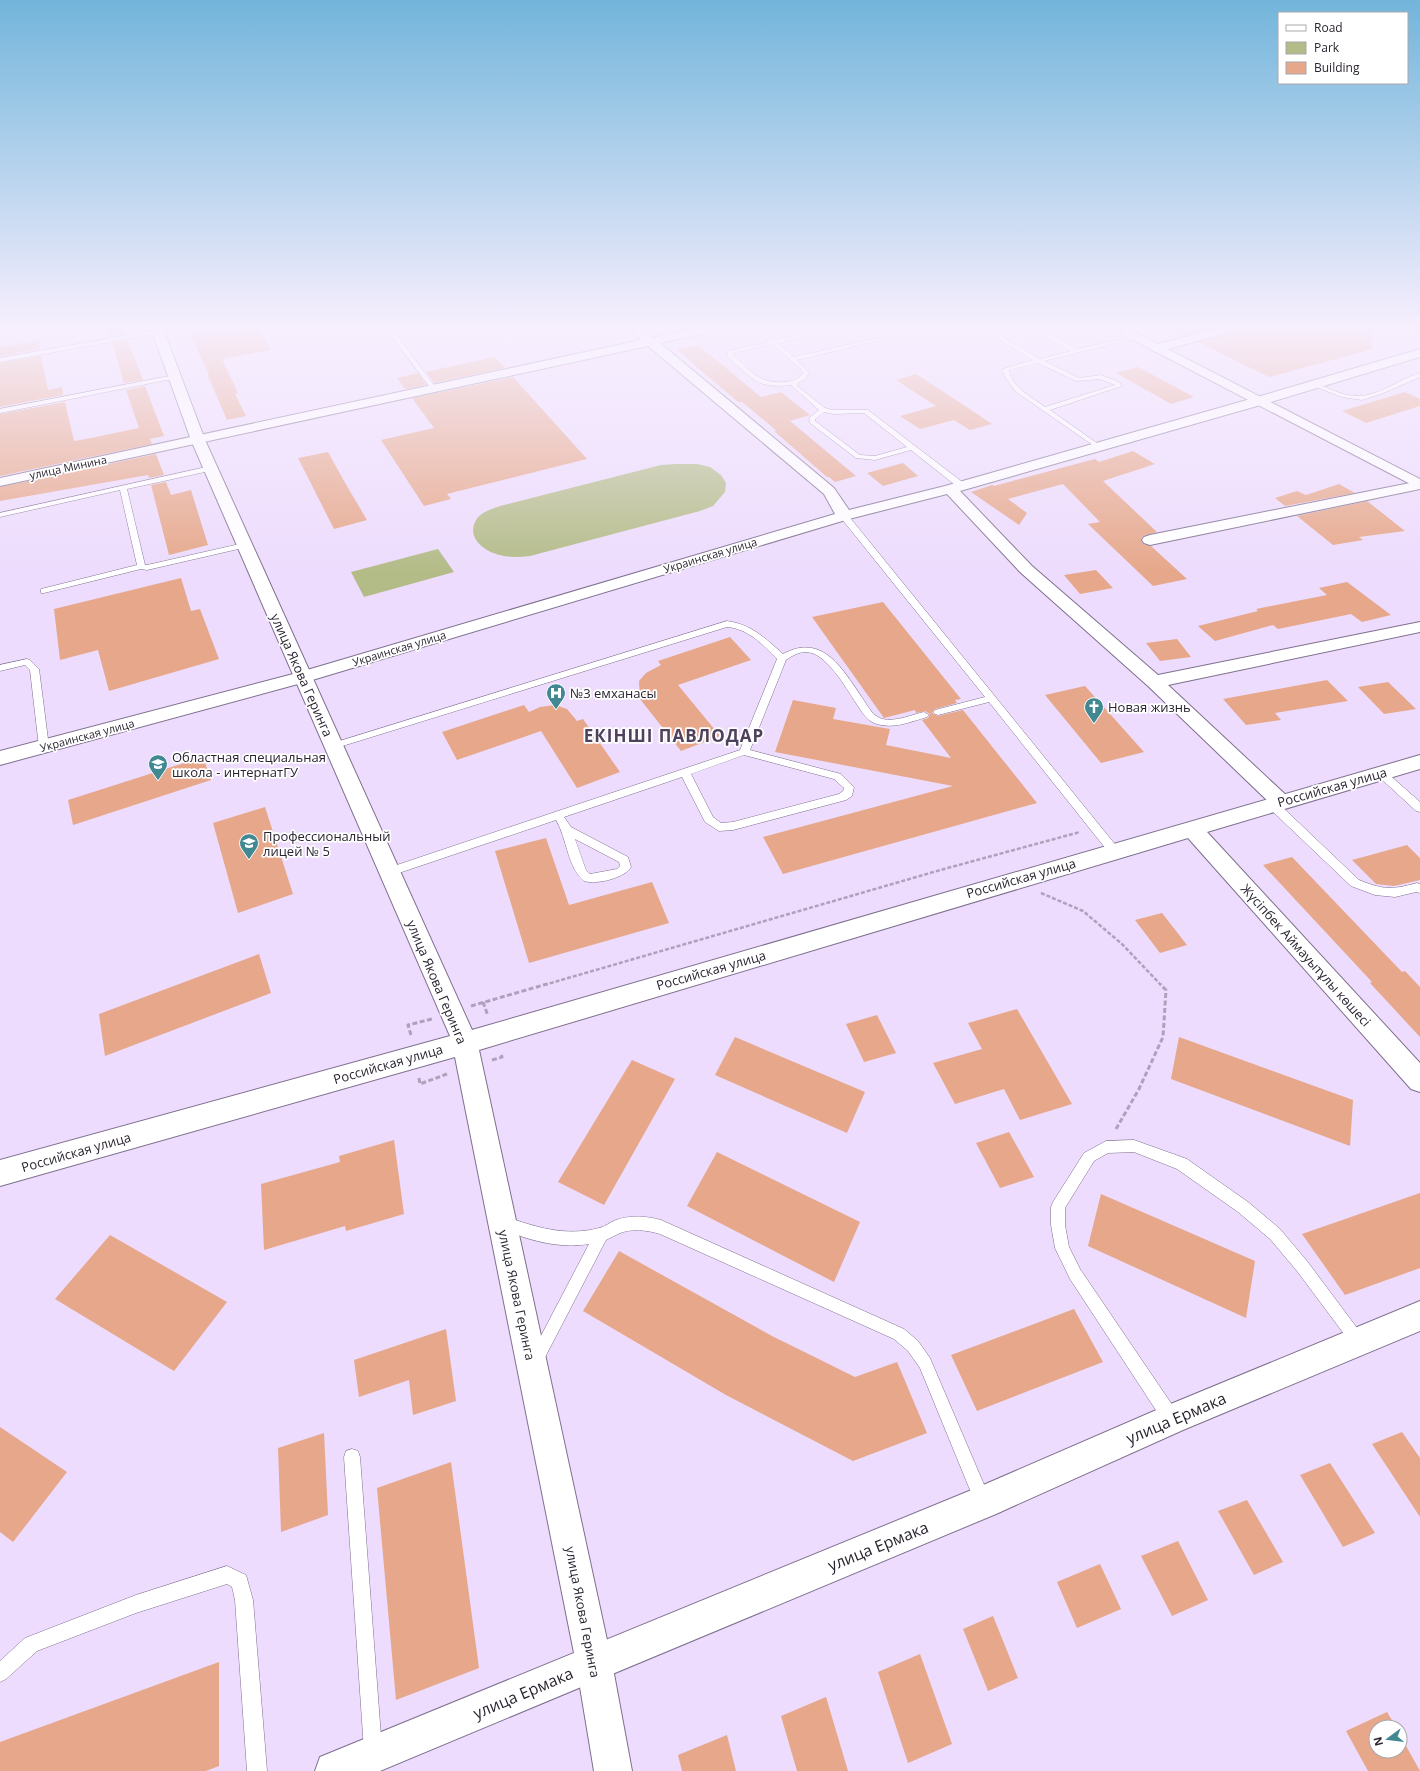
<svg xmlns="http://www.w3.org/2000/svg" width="1420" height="1771" font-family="'Open Sans',sans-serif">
<rect width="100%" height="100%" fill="#eddcfd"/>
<path fill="#b3bb87" d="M 676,464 L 697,464 L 710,467 L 721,475 L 726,483 L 725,492 L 713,506 L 700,511 L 530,556 C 520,557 510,558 500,555 C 484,551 466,538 476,520 C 481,512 492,509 500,506 L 661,465 Z
M 438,549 L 454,572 L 364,597 L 351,572 Z"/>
<path fill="#e6a78a" d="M 119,326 L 122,326 L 125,334 L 110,337 L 107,330 Z
M 1167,326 L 1222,326 L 1186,335 Z
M 1248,326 L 1370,326 L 1373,349 L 1269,377 L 1198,342 L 1245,329 Z
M 258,327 L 271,350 L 222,359 L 238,393 L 235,394 L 246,416 L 227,420 L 208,376 L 209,375 L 190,334 L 213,330 L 215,335 Z
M 38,340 L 40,349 L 0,356 L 0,347 Z
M 127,340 L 143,380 L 124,383 L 112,343 Z
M 698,345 L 761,397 L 781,392 L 810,415 L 790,421 L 856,476 L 835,482 L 829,477 L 827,477 L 774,431 L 777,431 L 742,402 L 738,402 L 677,350 Z
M 41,356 L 48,390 L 62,387 L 63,395 L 0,407 L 0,363 Z
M 495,357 L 505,368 L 434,383 L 426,372 Z
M 1138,367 L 1194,397 L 1171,404 L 1116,373 Z
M 418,373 L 426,385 L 405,389 L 397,378 Z
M 916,374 L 962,404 L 992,424 L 970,430 L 954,420 L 920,429 L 900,416 L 936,406 L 896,380 Z
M 513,377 L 587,459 L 447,494 L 451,499 L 424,506 L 381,440 L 434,428 L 412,398 Z
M 145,386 L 164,436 L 150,439 L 152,444 L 0,476 L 0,414 L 65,402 L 74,441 L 91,438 L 139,428 L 126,390 Z
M 1405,392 L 1420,399 L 1420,406 L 1366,423 L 1342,411 Z
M 1133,451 L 1155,464 L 1103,481 L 1157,532 L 1143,536 L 1141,539 L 1143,544 L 1151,546 L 1187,579 L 1153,586 L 1088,524 L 1100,522 L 1063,484 L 1008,499 L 1027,513 L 1019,525 L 971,492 L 992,485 L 994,486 L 1095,459 L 1099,462 Z
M 328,452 L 344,481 L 367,520 L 334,529 L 298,458 Z
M 156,454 L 164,475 L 149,478 L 148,475 L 0,501 L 0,487 Z
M 903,463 L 918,476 L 883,486 L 867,473 Z
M 166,482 L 171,495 L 191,490 L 208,545 L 169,555 L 151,485 Z
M 1339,484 L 1355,493 L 1285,506 L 1275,498 L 1297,491 L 1306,495 Z
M 1367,501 L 1405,531 L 1359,537 L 1363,540 L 1333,545 L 1297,516 Z
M 1096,570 L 1113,588 L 1080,594 L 1064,575 Z
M 181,578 L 191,611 L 200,609 L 219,659 L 109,691 L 98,650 L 60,660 L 54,609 Z
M 1347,582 L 1391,615 L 1362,622 L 1351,614 L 1278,629 L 1273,625 L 1215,641 L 1198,626 L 1258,611 L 1256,609 L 1327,595 L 1319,588 Z
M 883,602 L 961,699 L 955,700 L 957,703 L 935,709 L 932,713 L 938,716 L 963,710 L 1037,803 L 783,874 L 763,837 L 953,786 L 775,752 L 793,700 L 836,708 L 833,719 L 890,729 L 886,745 L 951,758 L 922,720 L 928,718 L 930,714 L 925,711 L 916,713 L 915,710 L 884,718 L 812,617 Z
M 730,637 L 751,660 L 678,685 L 720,736 L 681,751 L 640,699 L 639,681 L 646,673 L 661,665 L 658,661 Z
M 1177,639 L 1191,657 L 1160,661 L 1146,643 Z
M 1327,680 L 1348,701 L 1275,713 L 1281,720 L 1246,725 L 1223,699 Z
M 1388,682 L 1416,709 L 1384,714 L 1358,687 Z
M 1085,686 L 1144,752 L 1101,763 L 1045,695 Z
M 524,705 L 529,712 L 540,707 L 555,705 L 567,709 L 577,721 L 583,719 L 620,772 L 577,788 L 541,731 L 457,760 L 442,732 Z
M 203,757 L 211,780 L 73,825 L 68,800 Z
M 265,807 L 293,894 L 238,913 L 213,823 Z
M 546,838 L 569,905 L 652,882 L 669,923 L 529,963 L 495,851 Z
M 1407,845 L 1420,858 L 1420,880 L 1394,886 L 1376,884 L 1352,860 Z
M 1292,857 L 1402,972 L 1405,971 L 1420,987 L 1420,1037 L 1370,983 L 1372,982 L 1263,865 Z
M 1162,913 L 1187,945 L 1160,953 L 1135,920 Z
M 259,954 L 271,993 L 105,1056 L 99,1014 Z
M 1017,1009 L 1072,1104 L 1020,1120 L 1004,1089 L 955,1104 L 933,1063 L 982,1049 L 968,1023 Z
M 877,1015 L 896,1053 L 864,1062 L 846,1024 Z
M 735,1037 L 865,1092 L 847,1133 L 715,1075 Z
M 1179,1037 L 1353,1100 L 1350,1146 L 1171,1079 Z
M 632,1060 L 675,1079 L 604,1205 L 558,1182 Z
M 1009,1132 L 1034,1177 L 1000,1188 L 976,1143 Z
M 394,1140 L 404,1214 L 346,1231 L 345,1226 L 264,1250 L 261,1184 L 340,1162 L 339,1156 Z
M 717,1152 L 860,1222 L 834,1282 L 687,1206 Z
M 1420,1193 L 1420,1268 L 1345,1295 L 1302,1234 Z
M 1101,1194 L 1255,1261 L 1246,1318 L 1088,1246 Z
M 110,1235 L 227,1302 L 174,1371 L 55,1299 Z
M 619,1251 L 772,1336 L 855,1377 L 897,1362 L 927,1433 L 853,1461 L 726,1395 L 583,1311 Z
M 1074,1309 L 1103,1362 L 977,1411 L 951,1355 Z
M 446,1329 L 456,1401 L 413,1415 L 409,1380 L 359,1397 L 354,1360 Z
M 0,1427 L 67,1472 L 13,1542 L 0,1532 Z
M 1402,1432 L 1420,1458 L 1420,1517 L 1372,1444 Z
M 324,1433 L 328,1515 L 281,1532 L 278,1448 Z
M 451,1462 L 479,1668 L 396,1700 L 377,1488 Z
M 1330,1463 L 1375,1533 L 1343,1547 L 1300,1475 Z
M 1247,1500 L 1283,1562 L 1254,1575 L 1218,1511 Z
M 1178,1541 L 1208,1600 L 1172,1616 L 1141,1556 Z
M 1100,1564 L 1121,1609 L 1077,1628 L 1057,1582 Z
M 993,1616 L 1018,1678 L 988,1691 L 963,1629 Z
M 920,1654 L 952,1744 L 908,1763 L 878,1672 Z
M 219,1662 L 219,1766 L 206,1771 L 0,1771 L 0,1742 Z
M 826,1697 L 848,1771 L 797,1771 L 781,1716 Z
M 1387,1712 L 1396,1727 L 1376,1727 L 1376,1751 L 1400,1751 L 1400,1735 L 1420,1771 L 1368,1771 L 1346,1731 Z
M 727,1735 L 736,1771 L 682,1771 L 678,1755 Z"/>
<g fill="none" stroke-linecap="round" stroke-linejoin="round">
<defs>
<path id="lane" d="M 286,326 L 292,326 L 298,334 L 345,326 L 358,326 L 296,338 L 294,337 Z
M 384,326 L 390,326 L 436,388 L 436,390 L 432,390 Z
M 751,326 L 757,326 L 774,340 L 839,326 L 849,326 L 778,343 L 794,357 L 931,326 L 941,326 L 797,360 L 809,373 L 805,379 L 799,382 L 797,386 L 825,408 L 833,410 L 868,410 L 965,484 L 965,488 L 959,488 L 911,450 L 875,460 L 856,458 L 810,423 L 809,418 L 819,410 L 791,385 C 756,389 753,379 728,357 L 728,351 L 769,342 ZM 772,344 L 800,368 L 803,373 C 800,378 793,381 787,382 C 759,384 753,373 733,355 L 733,353 ZM 824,412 L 833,414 L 864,413 L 907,447 L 875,456 L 860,455 L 815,421 L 815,419 Z
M 976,326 L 983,326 L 1040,359 L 1071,351 L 1027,326 L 1034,326 L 1078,349 L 1137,336 L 1137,338 L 1044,361 L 1079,378 L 1101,375 L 1119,382 L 1122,386 L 1050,410 L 1101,446 L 1101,448 L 1097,448 L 1015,391 L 1004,375 L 1003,369 L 1033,360 ZM 1038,363 L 1076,381 L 1100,379 L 1115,385 L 1045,407 C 1032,397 1012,388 1009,370 Z
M 158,330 L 160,331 L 160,333 L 0,362 L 0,358 Z
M 1420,373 L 1420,377 L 1381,394 L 1362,400 L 1342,397 L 1311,385 L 1314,383 C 1328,387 1341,396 1356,396 C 1378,397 1399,379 1420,373 Z
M 175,375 L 178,377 L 177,378 L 0,413 L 0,409 Z
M 211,466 L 215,468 L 214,470 L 127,489 L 145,565 L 147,565 L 244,543 L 248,545 L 247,547 L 147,570 L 141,569 L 44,593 L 41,593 L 41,589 L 137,565 L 120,490 L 0,517 L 0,513 Z
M 841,514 L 847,514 L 1118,848 L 1119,851 L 1118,854 L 1110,854 L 989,702 L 938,715 L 935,714 L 933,712 L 935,710 L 985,697 L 841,518 Z
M 727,621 C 751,624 765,638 783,654 C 823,632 843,670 863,699 C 868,707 873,716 882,719 C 896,722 911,715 924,712 L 929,715 L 927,717 C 910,722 892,730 874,723 C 865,719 861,710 856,703 C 846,688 826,652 806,652 C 798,652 792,656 786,660 L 750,750 L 841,774 L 854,787 L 852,796 L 846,800 L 733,830 L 719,831 L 705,822 L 682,777 L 564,817 L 571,827 L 628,857 L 631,867 C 625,878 596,885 584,881 C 567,867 567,838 556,820 L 393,875 L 385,875 L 384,872 L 385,869 L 740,750 L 777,659 C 762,644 749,629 727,627 L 336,748 L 330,748 L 328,746 L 330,744 ZM 744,755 L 834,779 L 844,788 L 843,791 L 839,794 L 733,822 L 721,823 L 713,817 L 691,774 ZM 575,839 L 619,862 L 620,866 L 617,869 L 590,874 L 586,870 Z
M 27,659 L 30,660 L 39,669 L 49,747 L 44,750 L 39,747 L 30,670 L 25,665 L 0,671 L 0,665 Z
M 1381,770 L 1385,771 L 1420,802 L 1420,812 L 1416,811 L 1377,775 L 1376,773 L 1377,771 Z
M 1273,801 L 1277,802 L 1359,880 C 1384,890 1391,890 1417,883 L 1420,884 L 1420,893 L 1416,892 L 1395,897 L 1375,895 L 1351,886 L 1269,808 L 1268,805 Z
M 1134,1140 L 1187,1159 L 1248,1202 L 1280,1229 L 1307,1261 L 1363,1336 L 1366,1341 L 1363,1346 L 1358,1349 L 1353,1346 L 1297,1271 L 1270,1239 L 1238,1212 L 1177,1169 L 1134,1152 L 1108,1153 L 1094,1161 L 1065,1208 L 1065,1225 L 1069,1247 L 1080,1269 L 1177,1412 L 1179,1418 L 1177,1424 L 1171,1426 L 1165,1424 L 1070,1279 L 1055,1248 L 1051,1225 L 1051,1207 L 1053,1202 L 1084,1153 L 1106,1141 Z
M 504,1216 C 535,1227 566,1237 599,1228 C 605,1227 610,1222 616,1220 C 631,1215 646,1216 661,1220 L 904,1329 L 918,1341 L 930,1358 L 991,1501 L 989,1507 L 983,1509 L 977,1507 L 920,1368 L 908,1351 L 894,1339 L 660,1234 C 647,1230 630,1228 618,1234 C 614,1236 610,1238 606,1240 L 541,1365 L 536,1368 L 531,1365 L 528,1360 L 531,1355 L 589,1244 C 557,1249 528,1240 499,1228 L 497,1223 L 499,1218 Z
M 352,1449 L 358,1451 L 360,1457 L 382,1750 L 380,1757 L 373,1759 L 366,1757 L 364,1750 L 344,1457 L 346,1451 Z
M 227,1566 L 246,1575 L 253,1600 L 267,1771 L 247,1771 L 235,1600 L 232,1587 L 227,1584 L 136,1613 L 37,1651 L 6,1679 L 0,1682 L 0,1661 L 25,1638 L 136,1595 Z"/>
<path id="street" d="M 626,326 L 639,326 L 653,338 L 707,326 L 729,326 L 727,328 L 660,343 L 834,488 L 849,510 L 945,486 L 1254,398 L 1420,349 L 1420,357 L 1264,404 L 960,491 L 1032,566 L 1158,675 L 1420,622 L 1420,632 L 1168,685 L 1288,797 L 1291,802 L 1288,807 L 1281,809 L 1274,807 L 1148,686 L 1020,572 L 947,494 L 849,519 L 309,681 L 0,765 L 0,751 L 297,673 L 835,514 L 824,494 L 648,346 L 0,486 L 0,478 L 641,340 Z
M 1228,326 L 1247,326 L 1245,328 L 1157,352 L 1153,351 L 1151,348 L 1153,345 Z
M 1420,481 L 1420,489 L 1150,545 L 1144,543 L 1142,540 L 1144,537 L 1150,535 Z
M 1420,1301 L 1420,1331 L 1183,1430 L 996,1514 L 380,1771 L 315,1771 L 320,1757 L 974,1489 L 1161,1408 Z"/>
<path id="secondary" d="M 150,326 L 162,326 L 205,440 L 472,1030 L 1420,755 L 1420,769 L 1207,832 L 1420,1063 L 1420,1092 L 1411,1089 L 1188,838 L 479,1050 L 612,1663 L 632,1771 L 594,1771 L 576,1663 L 455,1057 L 0,1186 L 0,1160 L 450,1036 L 191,440 Z
M 1108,326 L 1123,326 L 1420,479 L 1420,489 L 1110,328 Z"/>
</defs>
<use href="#lane" stroke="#7f708e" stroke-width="1"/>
<use href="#street" stroke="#7f708e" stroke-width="2"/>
<use href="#secondary" stroke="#7f708e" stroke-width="2"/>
<path stroke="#afa1bb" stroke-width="2.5" stroke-dasharray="4 2" stroke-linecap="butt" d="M 1041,893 L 1083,911 L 1122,944 L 1161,985
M 544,985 L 944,869 L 1080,832"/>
<path stroke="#afa1bb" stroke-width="3" stroke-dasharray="5 2.5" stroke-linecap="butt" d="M 483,1002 L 488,1016
M 471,1006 L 547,984
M 411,1035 L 408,1025 L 432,1019
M 492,1060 L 502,1057 L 501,1054
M 419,1078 L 420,1084 L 447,1074
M 1116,1129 L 1139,1089 L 1163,1037 L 1166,990 L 1160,984"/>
<use href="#lane" fill="#fff" fill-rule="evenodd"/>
<use href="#street" fill="#fff" fill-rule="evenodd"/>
<use href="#secondary" fill="#fff" fill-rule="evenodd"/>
</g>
<linearGradient id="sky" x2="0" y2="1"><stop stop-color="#72b5db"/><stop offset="0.57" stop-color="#f7effe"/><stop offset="1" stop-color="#f7effe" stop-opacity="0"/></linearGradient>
<rect width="1420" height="574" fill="url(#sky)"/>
<defs>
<symbol id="hospital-pin" viewBox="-11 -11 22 30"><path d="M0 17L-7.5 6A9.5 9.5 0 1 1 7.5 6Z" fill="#418892" stroke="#fff"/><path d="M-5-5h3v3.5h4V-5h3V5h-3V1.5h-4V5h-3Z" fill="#fff"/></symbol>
<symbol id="church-pin" viewBox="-11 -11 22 30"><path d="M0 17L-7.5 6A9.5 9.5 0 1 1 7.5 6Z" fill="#418892" stroke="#fff"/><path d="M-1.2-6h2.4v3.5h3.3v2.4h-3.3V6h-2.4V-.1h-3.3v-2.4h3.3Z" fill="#fff"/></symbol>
<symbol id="school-pin" viewBox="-11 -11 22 30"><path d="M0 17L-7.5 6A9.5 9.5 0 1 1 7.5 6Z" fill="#418892" stroke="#fff"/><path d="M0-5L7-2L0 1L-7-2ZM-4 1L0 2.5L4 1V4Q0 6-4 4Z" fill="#fff"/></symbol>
</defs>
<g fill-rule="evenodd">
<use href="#hospital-pin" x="545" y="682" width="22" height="30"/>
<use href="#church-pin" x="1083" y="696" width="22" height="30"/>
<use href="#school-pin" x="147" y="753" width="22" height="30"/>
<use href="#school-pin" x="238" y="832" width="22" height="30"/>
</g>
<g text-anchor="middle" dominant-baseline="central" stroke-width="3.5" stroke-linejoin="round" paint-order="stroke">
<g font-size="11" fill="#2a2430" stroke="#fff">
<text transform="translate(68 467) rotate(-12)">улица Минина</text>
<text transform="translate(710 555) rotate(-17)">Украинская улица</text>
<text transform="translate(399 648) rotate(-17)">Украинская улица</text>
<text transform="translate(87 735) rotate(-15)">Украинская улица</text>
</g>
<g font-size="13" fill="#2a2430" stroke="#fff">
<text transform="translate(302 675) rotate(66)">улица Якова Геринга</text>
<text transform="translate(1332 787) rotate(-16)">Российская улица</text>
<text transform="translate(1021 878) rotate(-16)">Российская улица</text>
<text transform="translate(1306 955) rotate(48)">Жүсіпбек Аймауытұлы көшесі</text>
<text transform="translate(711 970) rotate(-16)">Российская улица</text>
<text transform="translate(437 982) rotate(67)">улица Якова Геринга</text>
<text transform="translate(388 1064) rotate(-16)">Российская улица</text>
<text transform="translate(76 1152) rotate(-16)">Российская улица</text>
<text transform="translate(517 1295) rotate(78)">улица Якова Геринга</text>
<text transform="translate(583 1612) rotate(79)">улица Якова Геринга</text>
</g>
<g font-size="13" fill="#2a2430" stroke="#fff" text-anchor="start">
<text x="570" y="693">№3 емханасы</text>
<text x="1108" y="707">Новая жизнь</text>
<text x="172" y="757">Областная специальная<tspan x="172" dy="15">школа - интернатГУ</tspan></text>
<text x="263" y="836">Профессиональный<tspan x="263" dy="15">лицей № 5</tspan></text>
</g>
<g font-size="16" fill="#2a2430" stroke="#fff">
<text transform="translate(1176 1418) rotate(-23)">улица Ермака</text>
<text transform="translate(878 1546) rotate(-22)">улица Ермака</text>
<text transform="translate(523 1693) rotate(-23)">улица Ермака</text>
</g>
<g font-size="17" font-weight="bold" letter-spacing="1" fill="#4f415c" stroke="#fff">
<text x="674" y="735">ЕКІНШІ ПАВЛОДАР</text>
</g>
</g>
<rect x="1278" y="12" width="130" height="72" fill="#ffffff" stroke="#aaa7ac"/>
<rect x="1286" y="25" width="20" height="6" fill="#ffffff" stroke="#aaa7ac"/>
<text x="1314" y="32" font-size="12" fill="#2a2430">Road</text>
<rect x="1286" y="42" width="20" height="12" fill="#b3bb87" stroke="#aaa7ac"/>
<text x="1314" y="52" font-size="12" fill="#2a2430">Park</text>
<rect x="1286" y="62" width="20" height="12" fill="#e6a78a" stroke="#aaa7ac"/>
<text x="1314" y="72" font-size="12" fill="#2a2430">Building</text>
<g transform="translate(1388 1739) rotate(255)"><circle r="19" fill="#ffffff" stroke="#aaa7ac"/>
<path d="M0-3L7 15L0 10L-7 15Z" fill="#418892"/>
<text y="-6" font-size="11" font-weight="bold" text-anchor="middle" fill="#2a2430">N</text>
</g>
</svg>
